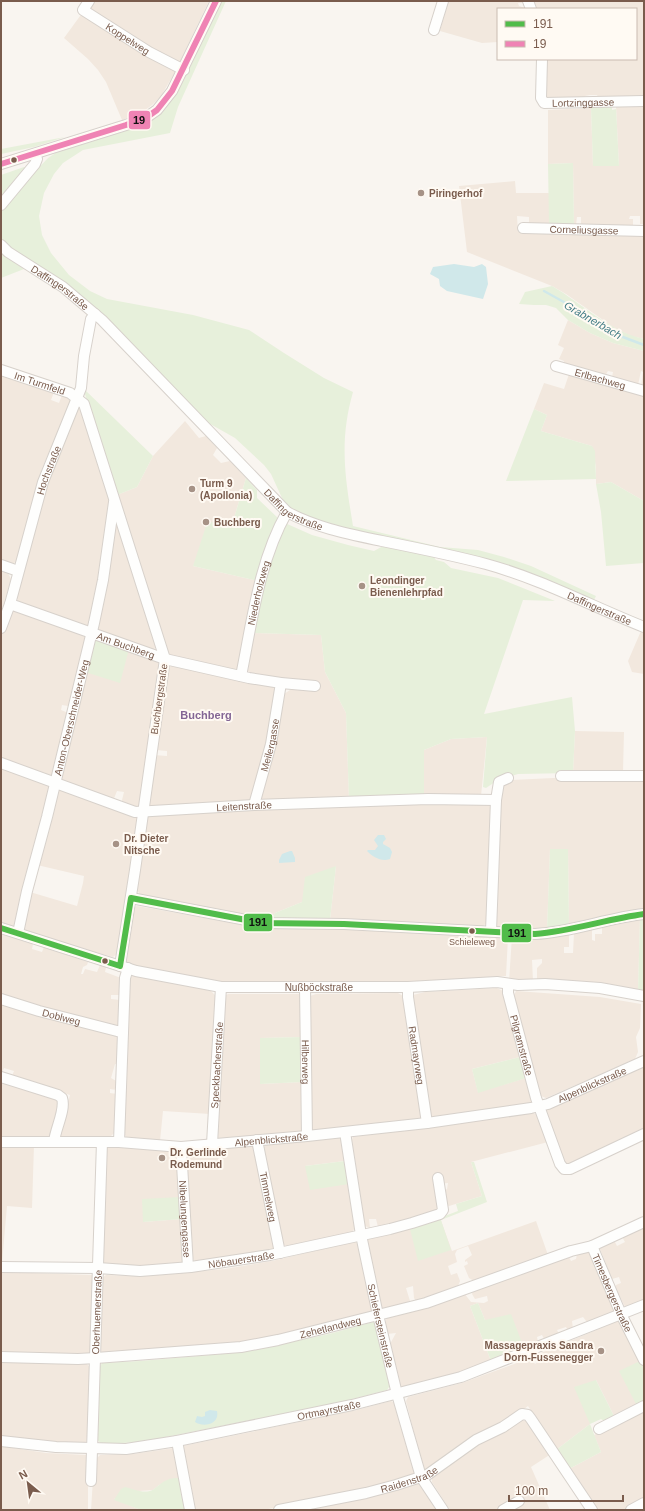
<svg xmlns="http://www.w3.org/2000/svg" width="645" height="1511" font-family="Arial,sans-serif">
<rect width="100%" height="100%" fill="#f9f5f0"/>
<path fill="#f2e8de" d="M 91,1 L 209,1 L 175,72 L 161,96 L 152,105 L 141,113 L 122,120 L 106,82 L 98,70 L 88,59 L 64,38 Z
M 448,1 L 523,1 L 523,3 L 518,3 L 519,6 L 525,8 L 526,9 L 498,9 L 498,42 L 482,43 L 440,31 Z
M 534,1 L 644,1 L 644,97 L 598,97 L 597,95 L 590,95 L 585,96 L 584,98 L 550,101 L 545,96 L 545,59 L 636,59 L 636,9 L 537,9 Z
M 644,105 L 644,224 L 640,224 L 640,216 L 630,216 L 629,219 L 633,219 L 633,227 L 581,225 L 581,217 L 577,217 L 576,225 L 574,225 L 573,163 L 548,164 L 548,110 L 591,108 L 593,166 L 619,166 L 616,106 Z
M 515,181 L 516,193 L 549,193 L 549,224 L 529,223 L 529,217 L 517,216 L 518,232 L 644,235 L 644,339 L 631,336 L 613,327 L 566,294 L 552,286 L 467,252 L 459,186 Z
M 568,320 L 590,333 L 613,343 L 644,351 L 644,387 L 641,387 L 643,372 L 641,371 L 638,385 L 612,377 L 613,372 L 608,371 L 605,376 L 564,365 L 564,361 L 559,359 L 564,348 L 558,345 Z
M 569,374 L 644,394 L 644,501 L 611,482 L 596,484 L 596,467 L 592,446 L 541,431 L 547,415 L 534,409 L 544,383 L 564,389 Z
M 1,375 L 54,392 L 51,400 L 59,403 L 62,395 L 69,398 L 71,401 L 42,468 L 16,562 L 12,564 L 1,561 Z
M 81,409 L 109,497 L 102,558 L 89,625 L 87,626 L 20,603 L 18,601 L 17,597 L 44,490 L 76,410 Z
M 185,421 L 199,438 L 206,436 L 217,448 L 213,455 L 221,463 L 230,461 L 246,478 L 234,518 L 193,566 L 258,581 L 237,669 L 235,670 L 170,655 L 167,653 L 117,495 L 137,487 L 153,456 Z
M 118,523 L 156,647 L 153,650 L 99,630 L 96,626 L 113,524 Z
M 1,571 L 8,573 L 11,579 L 3,607 L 1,607 Z
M 14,609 L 84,634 L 86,639 L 72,701 L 68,706 L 62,705 L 61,710 L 66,712 L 68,715 L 53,775 L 47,778 L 1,760 L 1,636 L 12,611 Z
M 641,631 L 644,632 L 644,674 L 632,672 L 628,661 Z
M 254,633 L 321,635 L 325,672 L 346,713 L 349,799 L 264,802 L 261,798 L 284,694 L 293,688 L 318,682 L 251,674 L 248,671 Z
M 129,649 L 157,660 L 160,668 L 140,806 L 136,809 L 121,804 L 124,792 L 117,791 L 113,801 L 62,782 L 60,777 L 85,672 Z
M 171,666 L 272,686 L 277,692 L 272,729 L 253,797 L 249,800 L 242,802 L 152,808 L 148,802 L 154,755 L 167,756 L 167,751 L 156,750 L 168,667 Z
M 575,731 L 624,732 L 623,772 L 573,773 Z
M 487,737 L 481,796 L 424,796 L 424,750 L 451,739 Z
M 1,767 L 49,785 L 50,788 L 16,924 L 11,927 L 1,923 Z
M 553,778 L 644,779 L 644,910 L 569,926 L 568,849 L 550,849 L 547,930 L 498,927 L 496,926 L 501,790 L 505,782 L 512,780 Z
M 61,789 L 139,816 L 118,953 L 113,957 L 24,932 L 22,930 L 30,892 L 77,906 L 83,883 L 84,876 L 37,865 L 58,791 Z
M 490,803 L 493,807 L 487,923 L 483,926 L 330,920 L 336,866 L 302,902 L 275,913 L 271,919 L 257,918 L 141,896 L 137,890 L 147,818 L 149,816 L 344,806 Z
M 137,906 L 262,928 L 344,929 L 508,937 L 506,976 L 417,981 L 246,983 L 227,981 L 226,983 L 126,964 L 125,960 L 134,907 Z
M 640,918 L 638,991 L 537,981 L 537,968 L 542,963 L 542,959 L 532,960 L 533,981 L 509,982 L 512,936 L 569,934 L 569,947 L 564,947 L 564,953 L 573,953 L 574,933 L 592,929 L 592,940 L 595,941 L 595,934 L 602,934 L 602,927 L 618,922 Z
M 1,933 L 33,944 L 32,949 L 42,952 L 44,947 L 88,962 L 87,965 L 83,967 L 81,974 L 83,974 L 85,969 L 97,972 L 100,965 L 106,967 L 105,972 L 121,978 L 120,995 L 111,995 L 111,999 L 120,1000 L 120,1025 L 118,1026 L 42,1008 L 1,995 Z
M 134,975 L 211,991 L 216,996 L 210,1114 L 163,1111 L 160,1141 L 127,1138 L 124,1134 L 130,980 L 131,977 Z
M 497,988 L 503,991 L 520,1057 L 472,1069 L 478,1092 L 526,1078 L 532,1102 L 530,1104 L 432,1117 L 431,1115 L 413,995 L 425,992 Z
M 516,991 L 600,997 L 641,1004 L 640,1028 L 636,1037 L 638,1052 L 635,1059 L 546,1098 L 541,1096 L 516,1006 L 514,995 Z
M 398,993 L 403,996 L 404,999 L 422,1118 L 421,1119 L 314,1131 L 312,1129 L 310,996 L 316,994 Z
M 228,994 L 299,994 L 301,996 L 302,1037 L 260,1038 L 260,1084 L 303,1082 L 303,1129 L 302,1131 L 298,1132 L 218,1138 L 225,996 Z
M 1,1002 L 119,1036 L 118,1064 L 115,1064 L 111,1078 L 118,1082 L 117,1090 L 110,1089 L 110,1093 L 117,1094 L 116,1131 L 111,1136 L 64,1138 L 60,1135 L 70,1095 L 12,1076 L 14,1071 L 4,1068 L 2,1073 L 1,1073 Z
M 644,1065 L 644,1131 L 568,1166 L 563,1164 L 545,1112 L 547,1108 Z
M 1,1080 L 58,1099 L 60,1103 L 50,1136 L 47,1137 L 24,1137 L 20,1138 L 1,1138 Z
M 533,1113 L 538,1115 L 548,1142 L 471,1162 L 482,1196 L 449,1206 L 444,1203 L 442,1192 L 447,1189 L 448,1183 L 440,1184 L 434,1176 L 434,1185 L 439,1208 L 437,1211 L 378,1227 L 376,1219 L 369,1219 L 370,1228 L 365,1226 L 352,1140 L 353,1137 Z
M 339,1137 L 341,1138 L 345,1161 L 305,1166 L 349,1184 L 355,1228 L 352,1232 L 288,1247 L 283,1244 L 264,1147 L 266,1144 Z
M 1,1145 L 34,1145 L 32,1208 L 7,1206 L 2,1263 L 1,1263 Z
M 251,1145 L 255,1148 L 275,1246 L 273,1250 L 196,1262 L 192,1258 L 186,1154 L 188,1150 Z
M 110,1146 L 175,1150 L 178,1154 L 181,1197 L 143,1222 L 182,1219 L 185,1259 L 180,1265 L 144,1267 L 103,1263 L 107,1151 L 107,1147 Z
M 440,1218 L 452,1251 L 536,1221 L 548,1255 L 474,1281 L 469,1278 L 464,1266 L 468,1264 L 467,1261 L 465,1262 L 465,1260 L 472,1255 L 468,1246 L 457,1250 L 455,1254 L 457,1262 L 448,1266 L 451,1275 L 457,1273 L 460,1281 L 458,1286 L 416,1301 L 414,1298 L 413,1286 L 406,1288 L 410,1301 L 387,1309 L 382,1308 L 367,1241 L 369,1239 L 410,1229 Z
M 644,1225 L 644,1303 L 629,1309 L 625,1307 L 615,1287 L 616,1285 L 621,1283 L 619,1277 L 612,1279 L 600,1249 L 601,1245 L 612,1240 L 615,1242 L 617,1246 L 625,1242 L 621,1235 Z
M 353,1242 L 356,1242 L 361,1252 L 373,1309 L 370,1313 L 299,1332 L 242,1342 L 103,1354 L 100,1350 L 102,1278 L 106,1275 L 139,1276 L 225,1269 L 272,1261 Z
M 587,1251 L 593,1256 L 616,1310 L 614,1314 L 587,1322 L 583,1317 L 572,1321 L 573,1329 L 568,1331 L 566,1327 L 557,1330 L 559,1334 L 546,1340 L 544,1339 L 542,1335 L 537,1337 L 538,1342 L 524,1348 L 485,1320 L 478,1303 L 470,1306 L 491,1361 L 449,1377 L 406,1388 L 402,1387 L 400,1384 L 390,1344 L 396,1333 L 387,1334 L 385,1322 L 387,1318 L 428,1307 L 464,1293 L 471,1302 L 484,1303 L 488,1301 L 487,1296 L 475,1299 L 472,1294 L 474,1289 L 569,1257 L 571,1261 L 576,1259 L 577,1254 Z
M 1,1272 L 92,1275 L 93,1350 L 88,1354 L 1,1353 Z
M 618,1321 L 619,1321 L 640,1361 L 637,1406 L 615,1418 L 596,1380 L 590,1424 L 556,1450 L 528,1406 L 517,1414 L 428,1470 L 423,1468 L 406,1401 L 408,1397 L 462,1383 L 525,1360 L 526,1363 L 532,1359 L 535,1364 L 539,1361 L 536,1355 Z
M 1,1362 L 87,1364 L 91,1369 L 89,1436 L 87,1436 L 86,1442 L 74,1444 L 16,1439 L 1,1436 Z
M 391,1401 L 395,1403 L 415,1471 L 411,1477 L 352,1493 L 263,1510 L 193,1510 L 182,1448 L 183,1446 L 357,1410 Z
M 644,1410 L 644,1499 L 624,1510 L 596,1510 L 569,1469 L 601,1452 L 594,1435 Z
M 520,1420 L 526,1421 L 545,1450 L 549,1450 L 551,1454 L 531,1467 L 550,1510 L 450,1510 L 432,1482 L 432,1477 L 478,1444 Z
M 1,1446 L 46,1453 L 86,1455 L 88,1460 L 88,1510 L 1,1510 Z
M 174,1448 L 180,1478 L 159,1485 L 153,1490 L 138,1491 L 114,1499 L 141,1510 L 91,1510 L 94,1464 L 95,1460 L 100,1455 L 133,1454 Z
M 419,1481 L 437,1510 L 309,1510 L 309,1508 Z"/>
<path fill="#e7f0db" d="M 221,1 L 226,1 L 178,107 L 170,133 L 83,150 L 63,163 L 54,174 L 44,193 L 39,216 L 42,235 L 51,253 L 69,275 L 90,291 L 107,299 L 193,315 L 249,330 L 284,353 L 324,378 L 353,392 C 339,441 345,477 353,526 L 440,547 L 478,550 L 504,557 L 531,566 L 596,596 L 594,600 L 546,579 L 520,570 L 336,528 L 289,508 L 282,498 L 271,474 L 264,465 L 235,438 L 205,421 L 90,304 L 8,247 L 1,239 L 1,211 L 11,197 L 48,158 L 60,150 L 129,129 L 161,112 L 171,101 L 184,80 Z
M 612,106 L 612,110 L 616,109 L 616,106 L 619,166 L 593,166 L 591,108 Z
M 65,137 L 34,147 L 1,154 L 1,149 Z
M 573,163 L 574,225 L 549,224 L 548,164 Z
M 24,167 L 26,168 C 19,177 9,186 1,196 L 1,175 Z
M 1,253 L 24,269 L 1,278 Z
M 552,286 C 583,304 609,331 644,339 L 644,351 L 613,343 L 590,333 L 568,320 L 556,308 L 546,305 L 534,305 L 519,304 L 525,292 Z
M 83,388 L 153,456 L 137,487 L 117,495 Z
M 534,409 L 547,415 L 541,431 L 592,446 L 595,451 L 596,479 L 506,481 Z
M 246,478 L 257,490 L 257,498 L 279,519 L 258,581 L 193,566 L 207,523 L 234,518 Z
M 611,482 L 644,501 L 644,563 L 606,566 L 601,512 L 596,484 Z
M 285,523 L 312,535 L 348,545 L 374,551 L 383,546 L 434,557 L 436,560 L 444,562 L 451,568 L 498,578 L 555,601 L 523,600 L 484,714 L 572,697 L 575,731 L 573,773 L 518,774 L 498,780 L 486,788 L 483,787 L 487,737 L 451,739 L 424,750 L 424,796 L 349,799 L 346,713 L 325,672 L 321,635 L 254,633 L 268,564 Z
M 95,638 L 129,649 L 120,683 L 85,672 Z
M 550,849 L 568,849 L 569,926 L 547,930 Z
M 336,866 L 330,920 L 271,919 L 275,913 L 302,902 L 305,877 Z
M 640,918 L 644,918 L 644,992 L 638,991 Z
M 302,1037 L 303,1082 L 260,1084 L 260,1038 Z
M 520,1057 L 526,1078 L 478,1093 L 472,1069 Z
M 345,1161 L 349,1184 L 310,1190 L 305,1166 Z
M 471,1162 L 474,1162 L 487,1202 L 441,1220 L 451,1250 L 418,1261 L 410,1229 L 458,1211 L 456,1204 L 482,1196 Z
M 181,1197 L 182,1219 L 143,1222 L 142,1199 Z
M 478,1303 L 485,1320 L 511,1314 L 524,1348 L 491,1361 L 470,1306 Z
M 373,1322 L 375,1323 L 391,1384 L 387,1390 L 337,1403 L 176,1435 L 141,1442 L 102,1444 L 97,1440 L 99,1368 L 102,1363 L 140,1361 L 245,1352 L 329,1334 Z
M 640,1361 L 644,1368 L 644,1403 L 637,1406 L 619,1371 Z
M 596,1380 L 615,1418 L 606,1422 L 601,1419 L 590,1424 L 601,1452 L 569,1469 L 556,1450 L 590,1424 L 574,1387 Z
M 180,1478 L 186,1510 L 141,1510 L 114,1500 L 121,1489 L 125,1487 C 133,1489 146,1495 154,1489 C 158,1486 162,1482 167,1480 C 171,1478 176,1478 180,1478 Z"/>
<path fill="#d0e8ea" d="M 454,264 L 474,267 L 482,264 L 486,267 L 488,284 L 483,299 L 447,291 L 440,286 L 439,279 L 430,274 L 433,267 Z
M 378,835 L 384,835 L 386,839 L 383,842 L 383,844 L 390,848 L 392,852 L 390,859 C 381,862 373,857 367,851 L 368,850 L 375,850 L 378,846 L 374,840 Z
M 290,851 L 292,851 L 295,858 L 295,862 L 279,863 L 279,860 L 282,854 Z
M 210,1410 L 217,1411 C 220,1424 204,1428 195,1422 L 197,1416 L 202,1417 L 205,1416 L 205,1412 Z"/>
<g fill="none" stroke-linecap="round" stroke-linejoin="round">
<path stroke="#d0e8ea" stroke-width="2.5" d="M 544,291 L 580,311 L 615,334 L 644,345"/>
<defs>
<g id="minor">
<path id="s1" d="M 89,1 L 83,10 L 149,52 L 184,70"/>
<path d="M 528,1 L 531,9"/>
<path d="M 434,30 L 443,1"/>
<path id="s2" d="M 542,59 L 541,98 L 544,103 L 644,101"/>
<path d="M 1,164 L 126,125 L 147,117 L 157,110 L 172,91 L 216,1"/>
<path d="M 1,205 L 35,164 L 37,159 L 35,154"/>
<path id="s3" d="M 523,228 L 644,231"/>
<path id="s4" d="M 1,245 L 8,252 L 63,287 L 102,320 L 287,512 C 317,528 349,534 382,541 C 417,548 452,555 486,564 C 541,579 591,606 644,627"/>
<path id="s5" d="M 556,366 L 644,391"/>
<path id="s6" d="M 1,370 L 70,393 L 84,404 L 165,659 L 135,870 L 120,966"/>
<path d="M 1,565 L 18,571"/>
<path id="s7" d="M 10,604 L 165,659 L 249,678 L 281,683 L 315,686"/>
<path id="s8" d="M 1,628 L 10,604 L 43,482 L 81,388 L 84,356 L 91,319 L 95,314"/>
<path id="s9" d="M 241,676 C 252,622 259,561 287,512"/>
<path id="s10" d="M 1,763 L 135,812 L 254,805 L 428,799 L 496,800"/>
<path d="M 561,776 L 644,776"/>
<path id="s11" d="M 254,805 L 271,744 L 281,683"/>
<path d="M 131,898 L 262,923 L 344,924 L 535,934 C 574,932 606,918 644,914"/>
<path id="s12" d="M 1,928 L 136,971 L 221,987 L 408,987 L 497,982 L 518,985 L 545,984 L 600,988 L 644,996"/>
<path d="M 491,931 L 496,800 L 499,782 L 508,778"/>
<path id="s13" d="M 18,933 L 27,891 L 47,817 L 94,623 L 103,580 L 114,502"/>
<path id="s14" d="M 508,984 L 508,993 L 536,1098 L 560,1164 L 564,1169 L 570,1169 L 644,1134"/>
<path id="s15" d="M 305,987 L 307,1136"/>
<path id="s16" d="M 408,987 L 408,997 L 427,1123"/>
<path id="s17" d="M 1,999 L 39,1011 L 117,1031 L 123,1032"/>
<path d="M 1,1077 L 58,1095 L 62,1098 C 66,1110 55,1129 54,1142"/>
<path id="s18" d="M 345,1132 L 361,1235 L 378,1315 L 397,1394 L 421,1477 L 443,1510"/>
<path id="s19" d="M 257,1140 L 280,1253"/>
<path id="s20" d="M 1,1142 L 119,1142 L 181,1147 L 307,1136 L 427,1123 L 531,1108 L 548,1104 L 644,1061"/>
<path d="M 119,1142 L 125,978 L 128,968"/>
<path id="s21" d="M 212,1144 L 221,987"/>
<path id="s22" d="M 181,1147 L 188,1267"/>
<path id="s23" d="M 592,1246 L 621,1314 L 644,1360"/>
<path id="s24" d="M 1,1267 L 98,1268 L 140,1271 L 191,1267 L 270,1255 L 390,1229 L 412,1223 L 440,1214 L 443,1210 L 438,1178"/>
<path id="s25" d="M 1,1357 L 78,1359 L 96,1358 L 241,1347 L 278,1340 L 426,1303 L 571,1251 L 592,1246 L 644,1222"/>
<path d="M 599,1429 L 644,1406"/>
<path id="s26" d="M 1,1441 L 56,1447 L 126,1449 L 177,1441 L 352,1405 L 461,1377 L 644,1305"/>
<path d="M 177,1441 L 190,1510"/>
<path id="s27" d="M 91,1481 L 102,1142"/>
<path id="s28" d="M 279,1510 L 366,1493 L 396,1485 L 427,1475 L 476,1440 L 503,1427 L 522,1414 L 528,1415 L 531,1419 L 592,1510"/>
<path d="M 503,1510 L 519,1501"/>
<path d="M 631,1510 L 644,1503"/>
</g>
</defs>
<use href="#minor" stroke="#d7d1cb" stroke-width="12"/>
<use href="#minor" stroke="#fefefd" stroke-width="10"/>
<defs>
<path id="bus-1" d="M 131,898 L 262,923 L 344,924 L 535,934 C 572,931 607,919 644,914
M 1,928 L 120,966
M 120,966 L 131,898"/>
<path id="bus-2" d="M 1,164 L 126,125 L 147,117 L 157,110 L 172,91 L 216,1"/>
</defs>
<use href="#bus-1" stroke="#fffaf3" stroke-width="9"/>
<use href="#bus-2" stroke="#fffaf3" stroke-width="9"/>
<use href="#bus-1" stroke="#51bc4a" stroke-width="6"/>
<use href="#bus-2" stroke="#ef83b4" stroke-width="6"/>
</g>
<g fill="#7a5c4d" stroke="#fffaf3" stroke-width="1.5">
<circle cx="14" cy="160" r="3.5"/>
<circle cx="472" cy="931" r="3.5"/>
<circle cx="105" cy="961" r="3.5"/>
</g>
<g fill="#a69286" stroke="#fffaf3" stroke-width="1.5">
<circle cx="421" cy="193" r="4"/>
<circle cx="192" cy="489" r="4"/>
<circle cx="206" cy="522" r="4"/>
<circle cx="362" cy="586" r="4"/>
<circle cx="116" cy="844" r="4"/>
<circle cx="162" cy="1158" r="4"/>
<circle cx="601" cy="1351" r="4"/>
</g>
<g text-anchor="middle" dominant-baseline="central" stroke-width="4" stroke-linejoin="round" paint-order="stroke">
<g font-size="9" fill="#7a5c4d" stroke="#fffaf3">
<text x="472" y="942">Schieleweg</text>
</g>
<g font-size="10" fill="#7a5c4d" stroke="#fffaf3">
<text stroke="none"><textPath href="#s1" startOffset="64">Koppelweg</textPath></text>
<text stroke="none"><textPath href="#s2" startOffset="84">Lortzinggasse</textPath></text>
<text stroke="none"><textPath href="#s3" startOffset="61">Corneliusgasse</textPath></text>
<text stroke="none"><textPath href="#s4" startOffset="73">Daffingerstraße</textPath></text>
<text stroke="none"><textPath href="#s5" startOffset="46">Erlbachweg</textPath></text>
<text stroke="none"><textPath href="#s6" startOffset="41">Im Turmfeld</textPath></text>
<text stroke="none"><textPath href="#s8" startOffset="165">Hochstraße</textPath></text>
<text stroke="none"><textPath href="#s4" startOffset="397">Daffingerstraße</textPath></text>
<text stroke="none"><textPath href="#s9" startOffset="85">Niederholzweg</textPath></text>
<text stroke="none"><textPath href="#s4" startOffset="721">Daffingerstraße</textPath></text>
<text stroke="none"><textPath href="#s7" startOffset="123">Am Buchberg</textPath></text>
<text transform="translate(159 699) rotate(-82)">Buchbergstraße</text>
<text stroke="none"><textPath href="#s13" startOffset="222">Anton-Oberschneider-Weg</textPath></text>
<text stroke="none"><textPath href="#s11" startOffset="62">Meilergasse</textPath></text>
<text stroke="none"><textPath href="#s10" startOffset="252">Leitenstraße</textPath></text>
<text stroke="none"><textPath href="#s12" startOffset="326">Nußböckstraße</textPath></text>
<text stroke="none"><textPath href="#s17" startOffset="63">Doblweg</textPath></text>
<text stroke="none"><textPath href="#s14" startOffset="63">Pilgramstraße</textPath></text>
<text stroke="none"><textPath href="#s16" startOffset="69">Radmayrweg</textPath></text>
<text stroke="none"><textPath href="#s15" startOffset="75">Hilberweg</textPath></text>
<text stroke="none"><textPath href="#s21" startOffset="79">Speckbacherstraße</textPath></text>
<text stroke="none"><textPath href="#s20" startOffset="598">Alpenblickstraße</textPath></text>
<text stroke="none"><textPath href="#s20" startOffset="271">Alpenblickstraße</textPath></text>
<text stroke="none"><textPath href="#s19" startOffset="58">Timmelweg</textPath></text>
<text stroke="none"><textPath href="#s22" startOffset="72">Nibelungengasse</textPath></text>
<text stroke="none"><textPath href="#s24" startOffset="241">Nöbauerstraße</textPath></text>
<text stroke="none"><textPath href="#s23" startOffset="51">Timesbergerstraße</textPath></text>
<text stroke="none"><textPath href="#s27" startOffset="169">Oberhuemerstraße</textPath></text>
<text stroke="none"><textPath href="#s18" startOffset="197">Schiefersteinstraße</textPath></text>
<text stroke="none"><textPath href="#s25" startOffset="332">Zehetlandweg</textPath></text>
<text stroke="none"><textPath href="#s26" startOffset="332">Ortmayrstraße</textPath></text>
<text stroke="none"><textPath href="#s28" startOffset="134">Raidenstraße</textPath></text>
</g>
<g font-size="10" font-weight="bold" fill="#7a5c4d" stroke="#fffaf3" text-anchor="start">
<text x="429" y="193">Piringerhof</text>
<text x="200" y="483">Turm 9<tspan x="200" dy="12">(Apollonia)</tspan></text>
<text x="214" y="522">Buchberg</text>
<text x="370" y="580">Leondinger<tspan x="370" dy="12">Bienenlehrpfad</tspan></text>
<text x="124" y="838">Dr. Dieter<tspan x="124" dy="12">Nitsche</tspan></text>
<text x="170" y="1152">Dr. Gerlinde<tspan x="170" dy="12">Rodemund</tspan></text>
<text x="593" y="1345" text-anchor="end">Massagepraxis Sandra<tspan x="593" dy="12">Dorn-Fussenegger</tspan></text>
</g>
<g font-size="11" font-style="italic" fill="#437c86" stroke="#fffaf3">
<text transform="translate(593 320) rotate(30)">Grabnerbach</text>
</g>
<g font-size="11" font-weight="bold" fill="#846695" stroke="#fffaf3">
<text x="206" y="715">Buchberg</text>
</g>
</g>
<g stroke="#fffaf3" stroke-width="1.5">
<rect x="128" y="110" width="23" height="20" rx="4" fill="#ef83b4"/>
<rect x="243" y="913" width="30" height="19" rx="4" fill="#51bc4a"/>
<rect x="501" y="923" width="31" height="20" rx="4" fill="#51bc4a"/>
</g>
<g font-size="11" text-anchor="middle" font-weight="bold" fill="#111">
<text x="139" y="124">19</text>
<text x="258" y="926">191</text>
<text x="517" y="937">191</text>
</g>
<rect width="645" height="1511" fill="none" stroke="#7a5c4d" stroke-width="4"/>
<rect x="497" y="8" width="140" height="52" fill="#fffaf3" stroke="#cabbb1"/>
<rect x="505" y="21" width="20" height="6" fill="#51bc4a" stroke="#cabbb1"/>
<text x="533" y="28" font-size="12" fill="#7a5c4d">191</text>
<rect x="505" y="41" width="20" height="6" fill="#ef83b4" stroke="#cabbb1"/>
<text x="533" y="48" font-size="12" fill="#7a5c4d">19</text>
<g transform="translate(28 1483) rotate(331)" stroke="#fffaf3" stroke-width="3" paint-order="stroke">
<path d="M0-3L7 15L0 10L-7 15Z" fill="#7a5c4d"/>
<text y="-6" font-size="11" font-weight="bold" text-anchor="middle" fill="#7a5c4d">N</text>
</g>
<path d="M509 1495v6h114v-6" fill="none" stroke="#7a5c4d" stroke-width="2"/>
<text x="515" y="1495" font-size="12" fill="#7a5c4d" stroke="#fffaf3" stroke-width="3" paint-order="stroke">100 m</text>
</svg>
